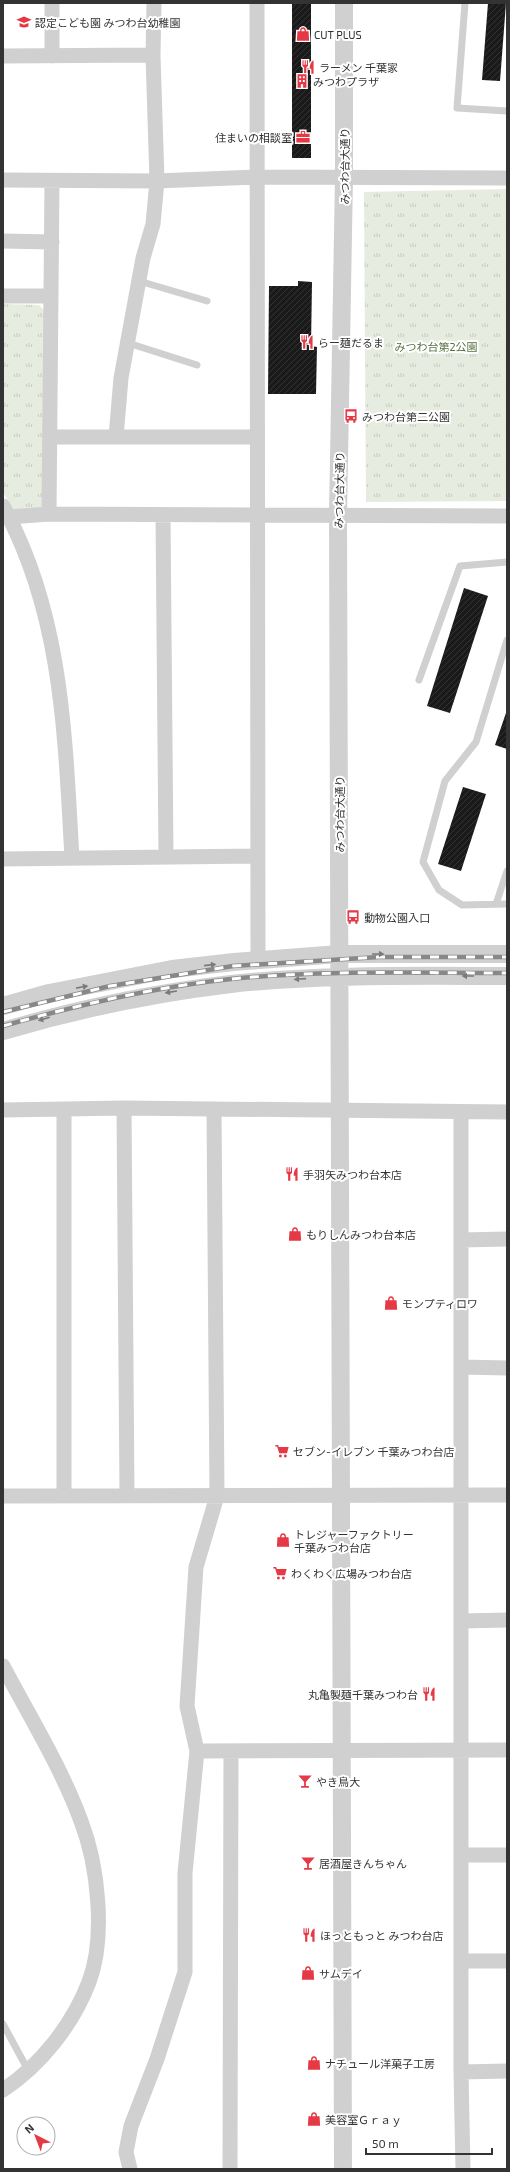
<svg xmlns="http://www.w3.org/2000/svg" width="510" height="2172" font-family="'Exo 2','Noto Sans JP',sans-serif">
<defs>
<pattern id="park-tufts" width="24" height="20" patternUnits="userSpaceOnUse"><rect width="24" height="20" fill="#e6ecdf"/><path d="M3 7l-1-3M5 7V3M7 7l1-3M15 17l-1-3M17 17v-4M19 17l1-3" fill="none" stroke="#c6cbc0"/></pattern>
<pattern id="building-hatch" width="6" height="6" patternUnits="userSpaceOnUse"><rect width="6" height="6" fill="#1a1a1a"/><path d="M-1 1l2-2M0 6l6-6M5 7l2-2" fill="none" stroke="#333"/></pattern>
</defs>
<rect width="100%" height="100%" fill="#fff"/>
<path fill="url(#park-tufts)" d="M 507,189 L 507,501 L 366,502 L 364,192 Z
M 3,304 L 39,305 L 46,312 L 45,505 L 40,510 L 14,513 L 3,492 Z"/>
<path fill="url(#building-hatch)" d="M 292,3 L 311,3 L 311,158 L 292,158 Z
M 488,3 L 506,3 L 500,81 L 482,80 Z
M 298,281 L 312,282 L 311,346 L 317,347 L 316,394 L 268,394 L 269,286 L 298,286 Z
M 464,588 L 488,596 L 450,713 L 427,706 Z
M 507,710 L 507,749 L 495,745 Z
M 463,787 L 486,794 L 461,871 L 438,864 Z"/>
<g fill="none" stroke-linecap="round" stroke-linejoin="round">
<path stroke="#d0d0d0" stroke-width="7" d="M 465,3 L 457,108 L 507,111
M 139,281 L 207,301
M 128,343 L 197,365
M 507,640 L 476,742 L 445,781 L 423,862 L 439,890 L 462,905 L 507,904
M 419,680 L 460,566 L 507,562
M 496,904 L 507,871
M 3,2024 L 28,2070"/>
<path stroke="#d0d0d0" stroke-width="15" d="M 52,3 L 52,56
M 257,3 L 258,961
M 153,55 L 154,3
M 3,56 L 153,55 L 157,181 L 153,224 L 143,258 L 121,378 L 116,437
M 3,180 L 157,181 L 256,177 L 507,178
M 3,241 L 52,242
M 3,296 L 51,296
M 50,437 L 257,437
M 3,506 C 63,615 65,738 72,858
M 49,514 L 52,181
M 163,515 L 166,857
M 9,517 L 49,514 L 507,516
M 3,859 L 257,856
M 124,1108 L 127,1496
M 3,1110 L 124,1108 L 507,1112
M 461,1112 L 461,2072 L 463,2169
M 461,1240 L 507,1239
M 461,1367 L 507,1368
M 3,1496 L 507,1495
M 64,1496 L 64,1109
M 462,1621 L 507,1620
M 3,1666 C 30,1717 61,1767 81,1821 C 98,1865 106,1937 89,1982 C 73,2024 41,2065 3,2090
M 197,1751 L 507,1750
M 462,1855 L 507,1855
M 462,1961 L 507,1961
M 461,2072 L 507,2071
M 130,2169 L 126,2152 L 131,2126 L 157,2059 L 185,1972 L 185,1873 L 197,1751 L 187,1706 L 196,1567 L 217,1496 L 214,1109
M 230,2169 L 231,1751"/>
<path stroke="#d0d0d0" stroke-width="18" d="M 3,1006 L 49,993 L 172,969 L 234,962 L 339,954 L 507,954
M 3,1031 C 78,1009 154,993 231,984 C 323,974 415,976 507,976
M 343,2169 L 338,516 L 344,177 L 344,3"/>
<defs>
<path id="rail" d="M 3,1012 L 110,986 L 233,966 L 379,957 L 507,957
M 3,1026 C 78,1005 154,987 231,979 C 323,970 415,973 507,973"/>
</defs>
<use href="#rail" stroke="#888" stroke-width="4.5"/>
<use href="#rail" stroke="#fff" stroke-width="3" stroke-dasharray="9" stroke-linecap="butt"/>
</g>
<defs><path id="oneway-solid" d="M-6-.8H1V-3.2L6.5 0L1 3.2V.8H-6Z"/></defs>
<g fill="#7a7a7a">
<use href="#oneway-solid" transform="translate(378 954)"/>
<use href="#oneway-solid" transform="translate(210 965) rotate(-6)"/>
<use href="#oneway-solid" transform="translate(468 976) rotate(180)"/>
<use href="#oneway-solid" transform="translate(300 979) rotate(176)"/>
<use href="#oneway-solid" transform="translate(82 987) rotate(-11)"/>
<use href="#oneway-solid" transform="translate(171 992) rotate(171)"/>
<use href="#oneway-solid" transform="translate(44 1019) rotate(164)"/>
</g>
<defs>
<symbol id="school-bare" viewBox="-9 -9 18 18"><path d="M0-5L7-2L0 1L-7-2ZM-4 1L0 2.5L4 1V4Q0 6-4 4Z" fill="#e63946" stroke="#fff" stroke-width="2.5" paint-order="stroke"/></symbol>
<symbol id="shop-bare" viewBox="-9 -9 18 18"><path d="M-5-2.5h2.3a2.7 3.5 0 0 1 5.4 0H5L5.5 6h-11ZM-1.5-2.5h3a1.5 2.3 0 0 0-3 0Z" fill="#e63946" stroke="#fff" stroke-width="2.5" paint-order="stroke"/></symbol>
<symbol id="restaurant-bare" viewBox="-9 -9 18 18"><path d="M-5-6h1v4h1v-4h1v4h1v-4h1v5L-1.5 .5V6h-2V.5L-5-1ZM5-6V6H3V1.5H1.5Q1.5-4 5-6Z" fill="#e63946" stroke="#fff" stroke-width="2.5" paint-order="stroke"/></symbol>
<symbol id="building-bare" viewBox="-9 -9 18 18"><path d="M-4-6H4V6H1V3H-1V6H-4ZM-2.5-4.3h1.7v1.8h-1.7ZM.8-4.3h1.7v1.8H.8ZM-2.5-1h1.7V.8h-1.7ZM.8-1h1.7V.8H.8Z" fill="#e63946" stroke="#fff" stroke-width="2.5" paint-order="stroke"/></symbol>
<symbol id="office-bare" viewBox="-9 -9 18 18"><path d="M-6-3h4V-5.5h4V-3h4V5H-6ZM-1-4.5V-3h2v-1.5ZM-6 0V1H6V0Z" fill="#e63946" stroke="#fff" stroke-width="2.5" paint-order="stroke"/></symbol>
<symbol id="bus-bare" viewBox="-9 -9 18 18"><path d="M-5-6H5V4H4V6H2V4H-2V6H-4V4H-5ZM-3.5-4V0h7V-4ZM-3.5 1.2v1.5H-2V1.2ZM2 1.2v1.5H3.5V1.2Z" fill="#e63946" stroke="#fff" stroke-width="2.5" paint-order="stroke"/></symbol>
<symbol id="supermarket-bare" viewBox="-9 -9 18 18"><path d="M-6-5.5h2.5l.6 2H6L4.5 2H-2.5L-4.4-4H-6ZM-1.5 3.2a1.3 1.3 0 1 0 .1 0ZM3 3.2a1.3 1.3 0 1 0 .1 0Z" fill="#e63946" stroke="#fff" stroke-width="2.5" paint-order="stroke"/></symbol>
<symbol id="bar-bare" viewBox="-9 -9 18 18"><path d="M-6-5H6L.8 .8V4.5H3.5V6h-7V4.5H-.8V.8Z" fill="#e63946" stroke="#fff" stroke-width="2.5" paint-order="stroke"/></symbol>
</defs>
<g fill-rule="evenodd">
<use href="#school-bare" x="14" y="12" width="20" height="20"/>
<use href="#shop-bare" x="293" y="24" width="20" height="20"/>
<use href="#restaurant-bare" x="298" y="57" width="20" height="20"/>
<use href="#building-bare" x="292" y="71" width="20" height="20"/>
<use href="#office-bare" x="293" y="127" width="20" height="20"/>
<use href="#restaurant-bare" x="297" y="332" width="20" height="20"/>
<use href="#bus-bare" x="341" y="406" width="20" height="20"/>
<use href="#bus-bare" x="343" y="907" width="20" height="20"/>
<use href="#restaurant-bare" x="282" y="1164" width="20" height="20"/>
<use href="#shop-bare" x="285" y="1224" width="20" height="20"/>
<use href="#shop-bare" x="381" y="1293" width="20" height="20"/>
<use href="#supermarket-bare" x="272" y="1441" width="20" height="20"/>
<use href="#shop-bare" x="273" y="1530" width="20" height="20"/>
<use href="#supermarket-bare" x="270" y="1563" width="20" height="20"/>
<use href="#restaurant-bare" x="419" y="1684" width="20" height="20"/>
<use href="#bar-bare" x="295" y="1771" width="20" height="20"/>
<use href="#bar-bare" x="298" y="1853" width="20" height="20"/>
<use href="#restaurant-bare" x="299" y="1925" width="20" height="20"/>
<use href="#shop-bare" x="298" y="1963" width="20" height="20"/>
<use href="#shop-bare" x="304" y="2053" width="20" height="20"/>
<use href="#shop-bare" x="304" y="2109" width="20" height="20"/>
</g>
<g text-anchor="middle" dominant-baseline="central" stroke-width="4" stroke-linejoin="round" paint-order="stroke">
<g font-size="11" fill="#333" stroke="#fff" text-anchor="start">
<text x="35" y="22">認定こども園 みつわ台幼稚園</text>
<text x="314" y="34">CUT PLUS</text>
<text x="319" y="67">ラーメン 千葉家</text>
<text x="313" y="81">みつわプラザ</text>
<text x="292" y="137" text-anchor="end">住まいの相談室</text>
<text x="318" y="342">らー麺だるま</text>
<text x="362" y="416">みつわ台第二公園</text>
<text x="364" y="917">動物公園入口</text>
<text x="303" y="1174">手羽矢みつわ台本店</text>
<text x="306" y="1234">もりしんみつわ台本店</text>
<text x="402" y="1303">モンプティロワ</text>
<text x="293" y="1451">セブン-イレブン 千葉みつわ台店</text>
<text x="294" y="1534">トレジャーファクトリー<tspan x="294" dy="13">千葉みつわ台店</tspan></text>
<text x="291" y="1573">わくわく広場みつわ台店</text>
<text x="418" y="1694" text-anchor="end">丸亀製麺千葉みつわ台</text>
<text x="316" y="1781">やき鳥大</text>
<text x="319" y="1863">居酒屋きんちゃん</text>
<text x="320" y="1935">ほっともっと みつわ台店</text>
<text x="319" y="1973">サムデイ</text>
<text x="325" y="2063">ナチュール洋菓子工房</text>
<text x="325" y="2119">美容室Ｇｒａｙ</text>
</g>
<g font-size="11" fill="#333" stroke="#fff">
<text transform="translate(344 166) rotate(-90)">みつわ台大通り</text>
<text transform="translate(339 490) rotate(-89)">みつわ台大通り</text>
<text transform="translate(339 814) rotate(-90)">みつわ台大通り</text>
</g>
<g font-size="11" fill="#56703f" stroke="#fff">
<text x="436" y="346">みつわ台第2公園</text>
</g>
</g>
<rect width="510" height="2172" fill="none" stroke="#333333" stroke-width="8"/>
<g transform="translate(36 2136) rotate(318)"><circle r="19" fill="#ffffff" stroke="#adadad"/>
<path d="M0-3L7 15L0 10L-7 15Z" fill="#e63946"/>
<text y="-6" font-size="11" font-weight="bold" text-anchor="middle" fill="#333333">N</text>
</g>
<path d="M366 2148v6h126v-6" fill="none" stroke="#333333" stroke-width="2"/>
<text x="372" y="2148" font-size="12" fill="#333333" stroke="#ffffff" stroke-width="3" paint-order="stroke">50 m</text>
</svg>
